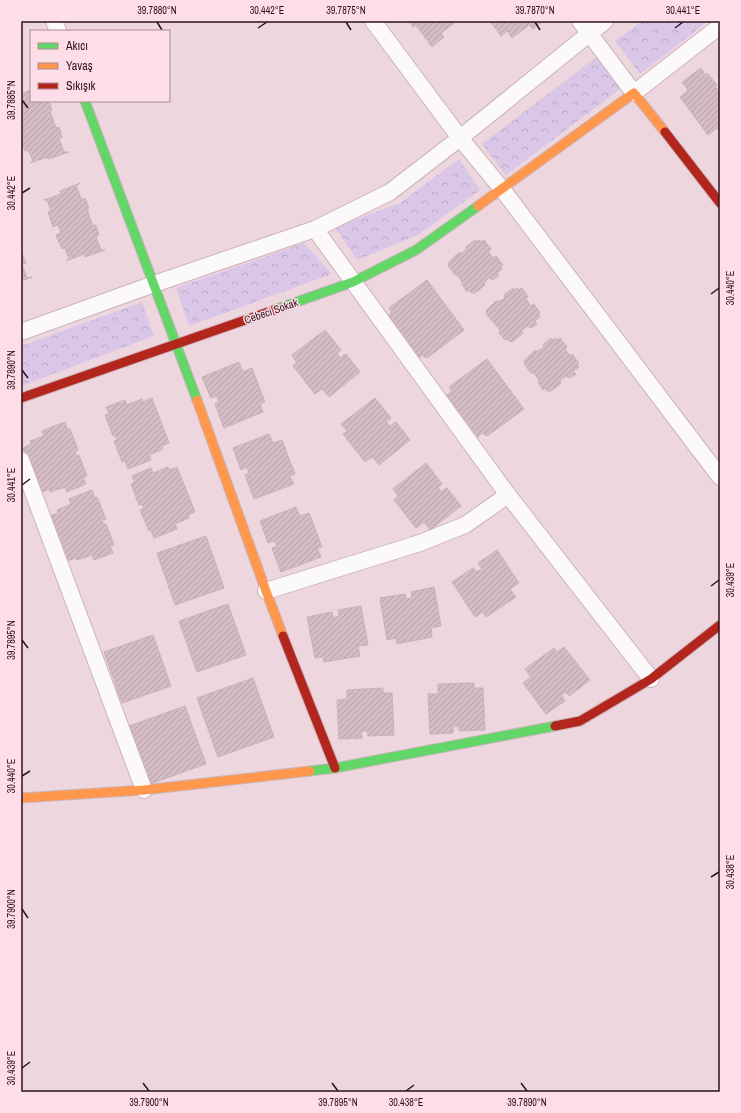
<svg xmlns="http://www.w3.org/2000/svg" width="741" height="1113" font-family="'Archivo Narrow',sans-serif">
<defs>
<pattern id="park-crowns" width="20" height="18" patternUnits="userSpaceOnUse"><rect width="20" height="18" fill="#dac7e8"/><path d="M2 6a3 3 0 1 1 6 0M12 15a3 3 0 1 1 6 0" fill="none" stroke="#bbaac6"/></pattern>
<pattern id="building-hatch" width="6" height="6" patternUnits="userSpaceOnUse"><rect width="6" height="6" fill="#d5bcc4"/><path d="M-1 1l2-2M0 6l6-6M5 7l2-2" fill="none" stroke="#b7a1a8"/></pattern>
</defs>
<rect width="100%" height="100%" fill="#eed6de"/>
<path fill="url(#park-crowns)" d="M 642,21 L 708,21 L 640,74 L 615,41 Z
M 596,57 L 620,89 L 506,175 L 482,144 Z
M 459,159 L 480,190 L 418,235 L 357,260 L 335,227 L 400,203 Z
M 304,243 L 332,274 L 189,326 L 176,288 Z
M 142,302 L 154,336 L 21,386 L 21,346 Z"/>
<path fill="url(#building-hatch)" stroke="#c9b1b9" d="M 409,21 L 457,21 L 441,33 L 444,37 L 432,47 L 416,25 L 413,27 Z
M 490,21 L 543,21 L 533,29 L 529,25 L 512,38 L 507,31 L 501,36 Z
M 701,68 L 705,75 L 707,73 L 717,85 L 715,86 L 720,93 L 720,132 L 717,128 L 708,135 L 680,97 L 688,90 L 682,82 Z
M 31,90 L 31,101 L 49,101 L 52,110 L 50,111 L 56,128 L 59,127 L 62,137 L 59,139 L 64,152 L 69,152 L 48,159 L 47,157 L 30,163 L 33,161 L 28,150 L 25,151 L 21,140 L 21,136 L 24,135 L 21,127 L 21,97 L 24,96 L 23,93 Z
M 80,183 L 76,186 L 82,200 L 85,198 L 89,208 L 87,209 L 93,226 L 96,225 L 99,235 L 96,237 L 101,250 L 105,250 L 85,257 L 84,254 L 66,261 L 69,259 L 65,248 L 62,249 L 56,235 L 61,233 L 58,225 L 53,227 L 48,212 L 51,211 L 47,200 L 44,200 L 61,194 L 60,191 Z
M 475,240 L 477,242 L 479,240 L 481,242 L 484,240 L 491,249 L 488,251 L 493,258 L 496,256 L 503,265 L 500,266 L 502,269 L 497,273 L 499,275 L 493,280 L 489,278 L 484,283 L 485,285 L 475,293 L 471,293 L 469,290 L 467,292 L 462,284 L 462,282 L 457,275 L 455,275 L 449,267 L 448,263 L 458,253 L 462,253 L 467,249 L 466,247 Z
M 21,253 L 22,253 L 26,263 L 22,264 L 27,278 L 32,277 L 21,281 Z
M 427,280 L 464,330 L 427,358 L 422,355 L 418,358 L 387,316 L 392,312 L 389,308 Z
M 513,288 L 515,290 L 517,288 L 518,290 L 522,288 L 528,297 L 526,299 L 531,306 L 534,304 L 540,313 L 538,315 L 540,317 L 535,321 L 537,324 L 531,328 L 527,326 L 521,331 L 523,333 L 512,342 L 509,341 L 507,339 L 505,340 L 499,333 L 500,330 L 487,315 L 486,311 L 496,301 L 500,301 L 505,298 L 504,295 Z
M 325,330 L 341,350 L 337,353 L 340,358 L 346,354 L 360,372 L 329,397 L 322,389 L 315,394 L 293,366 L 297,363 L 292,355 Z
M 551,338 L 553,340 L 556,338 L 557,340 L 560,338 L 567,347 L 565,349 L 570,356 L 572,354 L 579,363 L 577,364 L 579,367 L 573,371 L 576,374 L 569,378 L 566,376 L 560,381 L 561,383 L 551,391 L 547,391 L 545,388 L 543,390 L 538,382 L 539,380 L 534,373 L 531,373 L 525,365 L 524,361 L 534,351 L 538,351 L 544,347 L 543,345 Z
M 487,359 L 524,409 L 487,436 L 482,433 L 478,437 L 447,395 L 452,391 L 449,387 Z
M 239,362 L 243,372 L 252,368 L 265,402 L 260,404 L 263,412 L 224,428 L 215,404 L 219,402 L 217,396 L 211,398 L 202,377 Z
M 152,398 L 169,443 L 162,446 L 163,449 L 149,455 L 151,460 L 128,469 L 125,461 L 122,462 L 114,441 L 117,440 L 116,436 L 113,436 L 105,415 L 109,414 L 106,407 L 125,400 L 127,405 L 142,399 L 143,402 Z
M 375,398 L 391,418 L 386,422 L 390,426 L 396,422 L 410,440 L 379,465 L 372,457 L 365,462 L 343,434 L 347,431 L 341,424 Z
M 65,422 L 68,430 L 70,429 L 78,450 L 75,452 L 76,456 L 79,455 L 87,476 L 83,478 L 86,484 L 67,492 L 65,487 L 50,492 L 49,489 L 40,493 L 23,448 L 31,444 L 30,441 L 44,436 L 42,431 Z
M 269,434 L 273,443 L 282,440 L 295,474 L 290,476 L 294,484 L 254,499 L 245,475 L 249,473 L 247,467 L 241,470 L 233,448 Z
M 426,463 L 442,484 L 438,487 L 441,492 L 447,488 L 461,506 L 430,530 L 424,522 L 416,528 L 394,500 L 398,496 L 393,489 Z
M 168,467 L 169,470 L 177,467 L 195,512 L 188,515 L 189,518 L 175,524 L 177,529 L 154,538 L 151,530 L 149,531 L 140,510 L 144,508 L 142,504 L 139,505 L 131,484 L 135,482 L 132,476 L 151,468 L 153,473 Z
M 92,490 L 95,498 L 97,497 L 106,519 L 102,520 L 103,524 L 106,524 L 114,545 L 110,546 L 113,553 L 94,560 L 92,555 L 77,560 L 76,558 L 67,561 L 50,516 L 58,513 L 57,510 L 71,504 L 69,499 Z
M 296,507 L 300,516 L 309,513 L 322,547 L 317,548 L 321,557 L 281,572 L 272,548 L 277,546 L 274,541 L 268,543 L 260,521 Z
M 206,536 L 224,588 L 175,605 L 157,553 Z
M 497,550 L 519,583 L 510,589 L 516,597 L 486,617 L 483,612 L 475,617 L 452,582 L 473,568 L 476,572 L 482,569 L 478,563 Z
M 434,587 L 441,626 L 431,628 L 432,637 L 397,644 L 396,638 L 387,640 L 380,598 L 405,594 L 406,599 L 412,598 L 411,592 Z
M 228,604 L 246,655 L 197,672 L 179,621 Z
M 361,606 L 368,645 L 358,646 L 360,656 L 324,662 L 323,657 L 315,658 L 307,617 L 332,612 L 333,618 L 339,616 L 338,610 Z
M 153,635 L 171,686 L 122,703 L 104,652 Z
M 564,647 L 590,680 L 569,696 L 566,692 L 561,695 L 565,701 L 546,714 L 523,683 L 531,677 L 525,669 L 554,648 L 557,652 Z
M 253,678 L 274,737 L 218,757 L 197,698 Z
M 474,683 L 474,688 L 483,688 L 485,730 L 459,731 L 459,726 L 453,726 L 453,733 L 430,734 L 428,694 L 438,694 L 438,684 Z
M 383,688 L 383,693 L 392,693 L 394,735 L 368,736 L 367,731 L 361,731 L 362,738 L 339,739 L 337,700 L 347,699 L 347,690 Z
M 185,706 L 206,764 L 150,784 L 129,726 Z"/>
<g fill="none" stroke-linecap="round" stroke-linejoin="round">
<defs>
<path id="street" d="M 54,21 L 58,31
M 373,21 L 460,138 L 502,189 L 720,477
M 580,21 L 634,93 L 720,26
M 315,229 L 508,495 L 651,679
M 21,332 L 154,284 L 315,229 L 390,192 L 460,138 L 605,21
M 21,460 L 144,790
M 266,591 L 420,543 L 465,525 L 508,495"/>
<path id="fast" d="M 85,101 L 197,400
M 274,310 L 353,282 L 416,250 L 478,206
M 310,771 L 335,768 L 555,726"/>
<path id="slow" d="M 478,206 L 634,93 L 665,132
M 197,400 L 266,591 L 283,636
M 21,798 L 144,790 L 310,771"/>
<path id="jam" d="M 665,132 L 720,203
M 21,398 L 274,310
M 283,636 L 335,768
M 555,726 L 580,721 L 651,679 L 720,625"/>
</defs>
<use href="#street" stroke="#ccb4bc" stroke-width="18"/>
<use href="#fast" stroke="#ccb4bc" stroke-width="11"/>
<use href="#slow" stroke="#ccb4bc" stroke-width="11"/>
<use href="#jam" stroke="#ccb4bc" stroke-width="11"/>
<use href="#street" stroke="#fcf9fa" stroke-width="16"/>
<use href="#fast" stroke="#63d668" stroke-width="9"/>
<use href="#slow" stroke="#ff974d" stroke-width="9"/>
<use href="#jam" stroke="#b3261e" stroke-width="9"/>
</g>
<path fill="none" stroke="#2d121c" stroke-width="1.5" d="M 157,22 L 162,30M 346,22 L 351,30M 535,22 L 540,30M 258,28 L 267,22M 675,28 L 683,22M 22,100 L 28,108M 22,193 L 30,188M 711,294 L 719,288M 22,370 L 28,378M 22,485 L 30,479M 711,586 L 719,580M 22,640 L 28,648M 22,776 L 30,771M 711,877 L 719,872M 22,909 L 28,918M 22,1068 L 30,1062M 143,1083 L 149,1091M 332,1083 L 338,1091M 521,1083 L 527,1091M 406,1091 L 414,1085"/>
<g text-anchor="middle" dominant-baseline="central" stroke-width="3" stroke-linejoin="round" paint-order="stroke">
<g font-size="11" fill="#2d121c" stroke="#fddde7">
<text transform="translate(271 311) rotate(-19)">Cebeci Sokak</text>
</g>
</g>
<rect width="741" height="1113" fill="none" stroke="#fddde7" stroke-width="44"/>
<rect x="30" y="30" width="140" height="72" fill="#fddde7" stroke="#aa8c96"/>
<rect x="38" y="43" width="20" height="6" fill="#63d668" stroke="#aa8c96"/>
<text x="66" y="50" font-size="12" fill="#2d121c">Akıcı</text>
<rect x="38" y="63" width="20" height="6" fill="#ff974d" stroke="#aa8c96"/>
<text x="66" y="70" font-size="12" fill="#2d121c">Yavaş</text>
<rect x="38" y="83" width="20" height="6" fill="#b3261e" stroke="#aa8c96"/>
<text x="66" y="90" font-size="12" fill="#2d121c">Sıkışık</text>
<rect x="22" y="22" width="697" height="1069" fill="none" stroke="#2d121c" stroke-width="1.5"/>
<g font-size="10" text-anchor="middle" fill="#2d121c">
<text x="157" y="14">39.7880°N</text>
<text x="267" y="14">30.442°E</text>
<text x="346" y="14">39.7875°N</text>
<text x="535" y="14">39.7870°N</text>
<text x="683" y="14">30.441°E</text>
<text transform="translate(11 100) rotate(-90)" y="4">39.7885°N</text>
<text transform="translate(11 193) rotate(-90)" y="4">30.442°E</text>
<text transform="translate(730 288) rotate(-90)" y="4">30.440°E</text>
<text transform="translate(11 370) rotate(-90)" y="4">39.7890°N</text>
<text transform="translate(11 485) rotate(-90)" y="4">30.441°E</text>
<text transform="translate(730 580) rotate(-90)" y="4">30.439°E</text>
<text transform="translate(11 640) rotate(-90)" y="4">39.7895°N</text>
<text transform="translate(11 776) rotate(-90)" y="4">30.440°E</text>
<text transform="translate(730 872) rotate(-90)" y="4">30.438°E</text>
<text transform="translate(11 909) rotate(-90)" y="4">39.7900°N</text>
<text transform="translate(11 1068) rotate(-90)" y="4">30.439°E</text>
<text x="149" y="1106">39.7900°N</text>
<text x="338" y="1106">39.7895°N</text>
<text x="406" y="1106">30.438°E</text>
<text x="527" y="1106">39.7890°N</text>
</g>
</svg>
